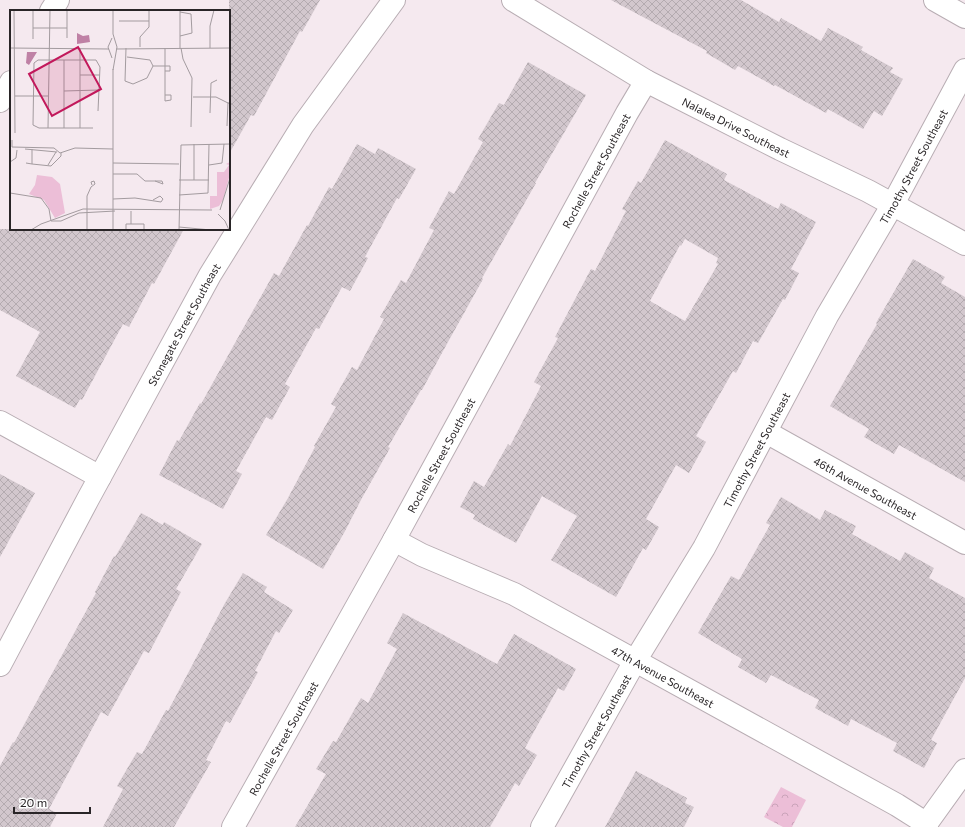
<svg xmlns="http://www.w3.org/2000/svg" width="965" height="827" font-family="Commissioner,sans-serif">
<defs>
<pattern id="park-crowns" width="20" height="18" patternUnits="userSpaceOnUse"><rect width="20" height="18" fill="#ecbed7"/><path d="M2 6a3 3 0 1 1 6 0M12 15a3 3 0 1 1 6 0" fill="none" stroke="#caa3b9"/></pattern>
<pattern id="building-cross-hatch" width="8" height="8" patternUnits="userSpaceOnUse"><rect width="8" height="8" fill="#d2c7cd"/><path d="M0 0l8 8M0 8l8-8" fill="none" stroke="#b4abb0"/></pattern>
</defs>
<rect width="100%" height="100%" fill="#f5e9ef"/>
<path fill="url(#park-crowns)" d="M 781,787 L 806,800 L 792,827 L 783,827 L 764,817 Z"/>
<path fill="url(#building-cross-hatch)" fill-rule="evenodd" d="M 229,0 L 320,0 L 302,32 L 300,31 L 254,116 L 251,115 L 229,154 Z
M 611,0 L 741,0 L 779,22 L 781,18 L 821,41 L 828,28 L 863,47 L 861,50 L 893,68 L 890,72 L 903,79 L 882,116 L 874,111 L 863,129 L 828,109 L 826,113 L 775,85 L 774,86 L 738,66 L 735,70 L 706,53 L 707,51 Z
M 528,62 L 586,95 L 535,183 L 536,183 L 482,278 L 483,279 L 443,351 L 422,390 L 421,390 L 388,447 L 390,448 L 362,498 L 344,533 L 323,569 L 266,535 L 288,498 L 315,447 L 314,446 L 336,407 L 331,404 L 352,367 L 357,370 L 384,319 L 380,317 L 401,280 L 406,283 L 434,230 L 429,228 L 449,191 L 454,194 L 483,142 L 478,139 L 499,103 L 504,105 Z
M 665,140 L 727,174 L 724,180 L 778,209 L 781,203 L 816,222 L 791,269 L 799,273 L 785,300 L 783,299 L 758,343 L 753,341 L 736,373 L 733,371 L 696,436 L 706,442 L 689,473 L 676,465 L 646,519 L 659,527 L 646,550 L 643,548 L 616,597 L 551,560 L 577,516 L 542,496 L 516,543 L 473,519 L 475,515 L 460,507 L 474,481 L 484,487 L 508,444 L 510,446 L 541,386 L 534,382 L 558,338 L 555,337 L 591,269 L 595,271 L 626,211 L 622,209 L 638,181 L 641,183 ZM 685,239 L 718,258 L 716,263 L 718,264 L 685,321 L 650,301 L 680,245 L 681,246 Z
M 357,144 L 375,154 L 378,148 L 416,169 L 399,199 L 397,198 L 365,257 L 368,258 L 350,291 L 342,287 L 319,329 L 316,328 L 285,384 L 290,387 L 272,420 L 266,417 L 236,471 L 242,474 L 223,509 L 159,475 L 177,440 L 179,441 L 200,403 L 201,404 L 274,273 L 279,276 L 307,225 L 308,226 L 329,187 L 332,189 Z
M 0,229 L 184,229 L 154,284 L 152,283 L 129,327 L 123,324 L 82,400 L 80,399 L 75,408 L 16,376 L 40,332 L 0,310 Z
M 913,259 L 945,277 L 941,283 L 965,297 L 965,482 L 899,445 L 894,454 L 864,437 L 869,429 L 830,406 L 877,324 L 876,323 Z
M 0,474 L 35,493 L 0,557 Z
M 781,497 L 820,520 L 825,510 L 856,526 L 852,534 L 900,561 L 905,552 L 934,568 L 929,578 L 965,598 L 965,678 L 931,740 L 937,743 L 924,768 L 893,751 L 897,743 L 851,719 L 848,726 L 815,708 L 819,700 L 771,675 L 766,683 L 738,667 L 742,659 L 698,633 L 731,576 L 739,580 L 770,525 L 766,523 Z
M 141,513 L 163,525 L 164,522 L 202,544 L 176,589 L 181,592 L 149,653 L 144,651 L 108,716 L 101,712 L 49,809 L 57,813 L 50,827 L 0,827 L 0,766 L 13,742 L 14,743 L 96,593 L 95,592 L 114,556 L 115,557 Z
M 243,573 L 267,587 L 264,592 L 293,610 L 279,633 L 276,631 L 255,671 L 258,672 L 230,723 L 226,721 L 206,760 L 211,762 L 174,827 L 103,827 L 123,789 L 117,786 L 137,752 L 142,754 L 166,710 L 168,711 L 225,603 Z
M 403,613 L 497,664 L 514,634 L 576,669 L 564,691 L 558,688 L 525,748 L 537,755 L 519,786 L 515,783 L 490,827 L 295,827 L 326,774 L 316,769 L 333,741 L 336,742 L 361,698 L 368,703 L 397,649 L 387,643 Z
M 636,771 L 687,798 L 685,803 L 694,807 L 684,827 L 605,827 Z"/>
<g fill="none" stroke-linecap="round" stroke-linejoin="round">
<defs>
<g id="minor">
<path id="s1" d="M 513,0 L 646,81 L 780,149 L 868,191 L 965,244"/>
<path d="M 935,0 L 965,17"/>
<path d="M 51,11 L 58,0"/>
<path d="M 0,101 L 11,82"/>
<path d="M 0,422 L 100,477"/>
<path id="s2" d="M 766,432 L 965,543"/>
<path id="s3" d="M 394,540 L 422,555 L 514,594 L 897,805 L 927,824"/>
<path id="s4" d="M 0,665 L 88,499 L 210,275 L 303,125 L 394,0"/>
<path id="s5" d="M 233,827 L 394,540 L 627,113 L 646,81"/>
<path id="s6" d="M 542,827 L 635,661 L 704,548 L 827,316 L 893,204 L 965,70"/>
<path d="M 924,827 L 965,770"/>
</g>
</defs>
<use href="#minor" stroke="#b8adb3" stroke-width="24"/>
<use href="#minor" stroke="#fff" stroke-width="22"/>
</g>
<g text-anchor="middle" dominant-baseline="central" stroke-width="3" stroke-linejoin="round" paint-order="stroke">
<g font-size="11" fill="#292527" stroke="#fff">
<text stroke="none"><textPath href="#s1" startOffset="257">Nalalea Drive Southeast</textPath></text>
<text stroke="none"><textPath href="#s6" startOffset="758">Timothy Street Southeast</textPath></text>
<text stroke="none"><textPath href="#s5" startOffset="750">Rochelle Street Southeast</textPath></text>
<text stroke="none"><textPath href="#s4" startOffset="387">Stonegate Street Southeast</textPath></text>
<text stroke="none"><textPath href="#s6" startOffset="434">Timothy Street Southeast</textPath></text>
<text stroke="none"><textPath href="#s5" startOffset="426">Rochelle Street Southeast</textPath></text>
<text stroke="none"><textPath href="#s2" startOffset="114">46th Avenue Southeast</textPath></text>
<text stroke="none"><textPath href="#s3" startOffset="302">47th Avenue Southeast</textPath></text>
<text stroke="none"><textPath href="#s6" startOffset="110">Timothy Street Southeast</textPath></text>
<text stroke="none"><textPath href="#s5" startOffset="102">Rochelle Street Southeast</textPath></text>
</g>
</g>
<g transform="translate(10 10)">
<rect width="220" height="220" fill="#f5e9ef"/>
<path d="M 220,152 L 220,164 L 213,190 L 209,196 L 200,199 L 200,186 L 207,186 L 207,162 L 214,162 L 219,155 L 216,154 ZM 27,165 L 42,167 L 50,174 L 55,203 L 45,208 L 34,190 L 19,184 L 25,175 Z" fill="#ecbed7"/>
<path d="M 67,23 L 73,26 L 79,25 L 80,32 L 67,34 ZM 17,42 L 27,42 L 19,55 L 16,53 Z" fill="#bf81a5"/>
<path fill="none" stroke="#a39b9f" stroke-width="1" d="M 4,0 L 5,123M 23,0 L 23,29M 57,0 L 57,28M 109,11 L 139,11M 23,18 L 57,18M 170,26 L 182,23 L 181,4 L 170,2M 102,28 L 98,37 L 102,48M 130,37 L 130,27 L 139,17 L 139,0M 0,38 L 99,39M 116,38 L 115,71 L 123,74 L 137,68 L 143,56 L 140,50 L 117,47M 170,38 L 170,0M 171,38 L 173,49 L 182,68 L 181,117M 200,38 L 200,16 L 204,0M 106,39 L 220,38M 143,56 L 160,56 L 160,61 L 155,61M 103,60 L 107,37 L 103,24 L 103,0M 70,65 L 90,65M 54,81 L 89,80M 155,85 L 161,85 L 161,90 L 155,91 L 155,38M 5,86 L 38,86M 183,87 L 206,87 L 220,94M 200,103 L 201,73 L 207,70M 217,116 L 218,92M 38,118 L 40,0M 54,118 L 54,50M 70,118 L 70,38M 83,118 L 29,118 L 23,115 L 24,53 L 28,50 L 86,50 L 90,57 L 88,101M 2,130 L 2,137 L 44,138 L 50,143 L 65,138 L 103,139M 15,139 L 47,142M 0,152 L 6,148 L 7,140M 16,153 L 22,154 L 22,139M 103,153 L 169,154M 22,154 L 41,156 L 51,146 L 51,143M 38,155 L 46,142M 199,155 L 212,153 L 214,134M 103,164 L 127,164 L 135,171 L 152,171 L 153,174 L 145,171M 169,170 L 199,170M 184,170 L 184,134M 0,183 L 31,188 L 39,199 L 41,211M 169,185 L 198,183 L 199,134M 103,189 L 125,188 L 151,192 L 153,189 L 150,186 L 143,190M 210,200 L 220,168M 121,201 L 121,214M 208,204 L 215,211 L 219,220M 41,211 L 51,211 L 69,203 L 105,201M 169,217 L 201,220M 21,220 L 31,214 L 73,199 L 202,200M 77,220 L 77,186 L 81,177 L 85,174 L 84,171 L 81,172 L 82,175M 103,220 L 103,59M 116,220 L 116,214 L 134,214 L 134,220M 169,220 L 171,135 L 220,134"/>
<path fill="#c2185b" fill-opacity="0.15" stroke="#c2185b" stroke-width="2" d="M 68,37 L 91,79 L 42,106 L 19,64 Z"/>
<rect width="220" height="220" fill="none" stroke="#292527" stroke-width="2"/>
</g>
<path d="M14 807v6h76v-6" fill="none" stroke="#292527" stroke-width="2"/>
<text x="20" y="807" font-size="12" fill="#292527" stroke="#ffffff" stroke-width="3" paint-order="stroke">20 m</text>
</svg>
